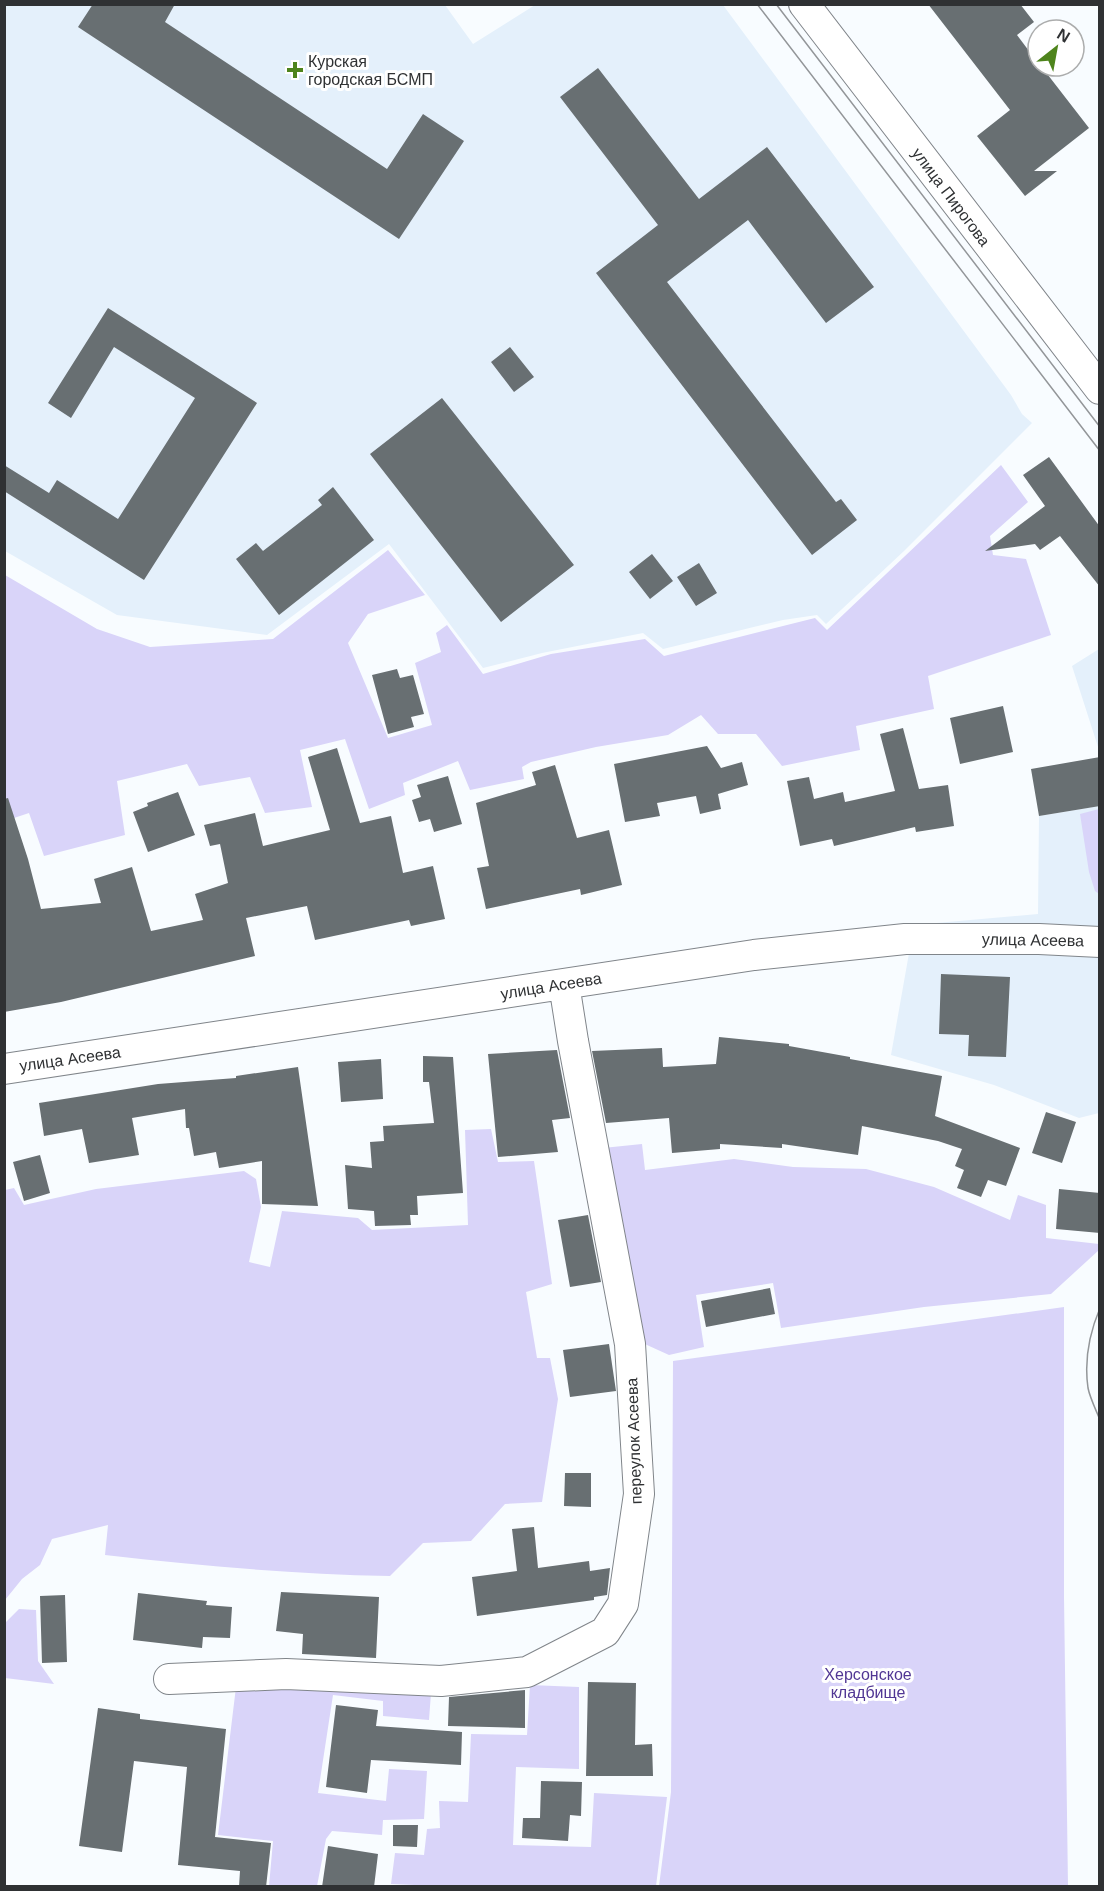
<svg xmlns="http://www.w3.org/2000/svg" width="1104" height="1891" font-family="Arial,sans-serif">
<rect width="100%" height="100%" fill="#f8fcff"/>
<path fill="#e4f0fb" d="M 5,5 L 445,5 L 473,44 L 535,5 L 723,5 L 1011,395 L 1022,414 L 1032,423 L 904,551 L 826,624 L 817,615 L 783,620 L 663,649 L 643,633 L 542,653 L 483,668 L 389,544 L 267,635 L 117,615 L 5,551 Z
M 1099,649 L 1099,750 L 1072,666 Z
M 1099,806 L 1099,1113 L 1079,1118 L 994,1085 L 891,1055 L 914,925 L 1038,914 L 1039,816 Z"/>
<path fill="#d9d4f9" d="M 1001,465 L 1028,502 L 990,536 L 993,555 L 1026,559 L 1051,635 L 928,676 L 934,709 L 856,726 L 860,750 L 782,766 L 756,734 L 718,734 L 701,715 L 668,735 L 596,747 L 531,762 L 522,767 L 524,779 L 470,790 L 458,761 L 403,783 L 405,795 L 369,809 L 345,739 L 300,750 L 312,807 L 265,813 L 250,777 L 199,786 L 187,764 L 117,781 L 125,835 L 44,856 L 29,813 L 5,821 L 5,575 L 97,629 L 150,647 L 273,639 L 388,550 L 425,595 L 368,614 L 348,643 L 388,738 L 432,725 L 415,663 L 441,652 L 436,633 L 447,625 L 483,674 L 551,654 L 645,639 L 664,656 L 815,618 L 827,630 Z
M 1099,809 L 1100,809 L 1099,894 L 1095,891 L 1089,872 L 1080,814 Z
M 491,1129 L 498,1162 L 534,1161 L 552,1284 L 526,1292 L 537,1358 L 550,1358 L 558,1399 L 542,1502 L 505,1504 L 471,1541 L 423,1543 L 390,1576 C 293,1574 201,1566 105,1555 L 108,1525 L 52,1539 L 40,1565 L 22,1579 L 5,1600 L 5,1190 L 14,1188 L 24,1205 L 96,1189 L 244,1171 L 256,1179 L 261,1207 L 249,1262 L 270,1267 L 282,1211 L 358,1218 L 372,1230 L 468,1225 L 465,1130 Z
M 642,1144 L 645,1170 L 734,1159 L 793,1167 L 866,1169 L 934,1187 L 1010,1220 L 1018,1195 L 1046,1205 L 1046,1238 L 1099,1244 L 1099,1250 L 1051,1294 L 924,1307 L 781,1328 L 773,1283 L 696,1295 L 704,1347 L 669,1355 L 636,1340 L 603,1148 Z
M 1064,1307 L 1064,1597 L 1068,1886 L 659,1886 L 671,1792 L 673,1361 Z
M 19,1609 L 36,1610 L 38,1661 L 54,1684 L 5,1678 L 5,1623 Z
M 530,1685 L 579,1687 L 579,1769 L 516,1767 L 513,1845 L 591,1847 L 594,1793 L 667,1797 L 656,1886 L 438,1886 L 391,1884 L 395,1853 L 424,1855 L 427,1829 L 440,1828 L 439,1801 L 468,1802 L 471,1734 L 527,1735 Z
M 236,1687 L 431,1693 L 429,1720 L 383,1716 L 383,1701 L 333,1695 L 318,1793 L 386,1801 L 389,1769 L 427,1771 L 424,1819 L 383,1820 L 382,1835 L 332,1831 L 326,1839 L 317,1886 L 269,1886 L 273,1841 L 218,1835 Z"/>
<path fill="#686f72" d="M 93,4 L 175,4 L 165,22 L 387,169 L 423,114 L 464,141 L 399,239 L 78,27 Z
M 928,4 L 1020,4 L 1034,22 L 1017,35 L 1038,63 L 1038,66 L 1041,66 L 1089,128 L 1034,171 L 1057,171 L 1025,196 L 977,136 L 1010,110 Z
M 598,68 L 699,199 L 767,147 L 874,287 L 826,323 L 748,220 L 667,282 L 836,502 L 841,499 L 857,520 L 812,555 L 596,273 L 658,225 L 560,97 Z
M 108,308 L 257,403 L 144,580 L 4,491 L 4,465 L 49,493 L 57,480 L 118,519 L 195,398 L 114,347 L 71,418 L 48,403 Z
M 510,347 L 534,377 L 514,392 L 491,362 Z
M 442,398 L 574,565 L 501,622 L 370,454 Z
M 1049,457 L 1100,527 L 1100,587 L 1060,536 L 1040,550 L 1035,544 L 985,551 L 1045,506 L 1023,475 Z
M 333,487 L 374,540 L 279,615 L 236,559 L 256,543 L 263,551 L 322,505 L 318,500 Z
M 652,554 L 673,581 L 650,599 L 629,572 Z
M 699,563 L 717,593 L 696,606 L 677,577 Z
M 397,669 L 400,678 L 413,675 L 424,714 L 411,717 L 414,727 L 388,734 L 372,675 Z
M 1003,706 L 1013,752 L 960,764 L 950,718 Z
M 903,728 L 919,789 L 948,785 L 954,826 L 916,832 L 915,827 L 834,846 L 832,839 L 800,846 L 787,781 L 809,777 L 814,799 L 843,792 L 845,802 L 895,791 L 880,734 Z
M 707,746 L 721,768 L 742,762 L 748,785 L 718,794 L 721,809 L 700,814 L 696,796 L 657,803 L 660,816 L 625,822 L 614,764 Z
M 337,748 L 360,823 L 391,816 L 403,873 L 433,866 L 445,919 L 411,926 L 409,920 L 315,940 L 307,906 L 246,918 L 255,956 L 61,1002 L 4,1012 L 4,799 L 8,798 L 28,859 L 41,909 L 101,903 L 94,879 L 132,867 L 151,931 L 203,920 L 195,894 L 228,883 L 220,844 L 210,846 L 204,825 L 255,813 L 263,846 L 330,830 L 308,757 Z
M 1100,757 L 1100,806 L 1039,816 L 1031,769 Z
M 555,765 L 577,838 L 609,830 L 622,885 L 581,895 L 580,889 L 486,909 L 477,868 L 489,866 L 476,803 L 536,785 L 532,772 Z
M 448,776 L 462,824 L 434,832 L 430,819 L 419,822 L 412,800 L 421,797 L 417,785 Z
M 178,792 L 195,835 L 148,852 L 133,812 L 148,806 L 147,803 Z
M 941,974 L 1010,977 L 1006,1057 L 968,1056 L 969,1035 L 939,1034 Z
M 719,1037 L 789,1044 L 789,1046 L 850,1057 L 850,1059 L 942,1076 L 935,1116 L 1020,1148 L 1006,1186 L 988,1180 L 981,1197 L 957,1188 L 964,1170 L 955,1166 L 962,1149 L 938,1141 L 862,1126 L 858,1155 L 782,1144 L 782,1148 L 720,1144 L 720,1149 L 672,1153 L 669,1118 L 606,1123 L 592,1051 L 662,1048 L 663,1067 L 716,1064 Z
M 557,1050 L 570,1118 L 552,1120 L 558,1152 L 498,1157 L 488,1054 Z
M 423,1056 L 453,1057 L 463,1193 L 417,1196 L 418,1215 L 410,1215 L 411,1225 L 375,1226 L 374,1211 L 348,1209 L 345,1165 L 372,1168 L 370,1142 L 384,1141 L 383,1126 L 434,1123 L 429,1082 L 423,1082 Z
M 381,1059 L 383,1099 L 341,1102 L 338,1062 Z
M 298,1067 L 318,1206 L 262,1204 L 262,1161 L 219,1168 L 216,1152 L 194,1156 L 189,1128 L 186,1128 L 185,1109 L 132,1118 L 139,1155 L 89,1163 L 82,1129 L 44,1136 L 39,1103 L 158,1084 L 236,1078 L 236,1076 Z
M 1046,1112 L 1076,1122 L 1062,1163 L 1032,1153 Z
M 40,1155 L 50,1193 L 24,1201 L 13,1162 Z
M 1059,1189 L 1100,1193 L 1100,1233 L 1056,1229 Z
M 588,1215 L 601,1282 L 570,1287 L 558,1220 Z
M 770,1288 L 775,1314 L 706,1327 L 701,1301 Z
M 609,1344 L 616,1391 L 570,1397 L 563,1350 Z
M 565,1473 L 591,1473 L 591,1507 L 564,1506 Z
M 534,1527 L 538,1568 L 589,1561 L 590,1571 L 610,1568 L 607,1595 L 594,1597 L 594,1600 L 477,1616 L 472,1577 L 517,1571 L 512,1529 Z
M 281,1592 L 379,1597 L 376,1658 L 302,1654 L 303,1634 L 276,1631 Z
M 138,1593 L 207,1601 L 206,1605 L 232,1607 L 230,1638 L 203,1637 L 202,1648 L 133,1640 Z
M 65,1595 L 67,1662 L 42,1663 L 40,1596 Z
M 588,1682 L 636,1683 L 635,1745 L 652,1744 L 653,1776 L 586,1776 Z
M 525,1690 L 525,1728 L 448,1726 L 449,1697 Z
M 336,1705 L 378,1710 L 376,1726 L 462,1732 L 461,1765 L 371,1760 L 367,1793 L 326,1787 Z
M 98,1708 L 140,1714 L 140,1719 L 226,1729 L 215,1837 L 271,1843 L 266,1887 L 239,1887 L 240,1871 L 178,1865 L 187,1767 L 134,1761 L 122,1852 L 79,1846 Z
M 541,1781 L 582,1782 L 581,1816 L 570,1815 L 568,1841 L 522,1838 L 523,1818 L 540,1818 Z
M 393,1825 L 418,1825 L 417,1847 L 393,1846 Z
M 328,1846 L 378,1854 L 374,1887 L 322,1887 Z"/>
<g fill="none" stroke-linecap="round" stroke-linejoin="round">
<defs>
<path id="minor" d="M 804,4 L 1100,389
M 4,1069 L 754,955 L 905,939 L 1039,939 L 1100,942
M 169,1679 L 286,1674 L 441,1681 L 527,1672 L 605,1632 L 623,1604 L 639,1494 L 630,1344 L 573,1041 L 564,984"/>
</defs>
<use href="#minor" stroke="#80858a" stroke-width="32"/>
<use href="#minor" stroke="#fff" stroke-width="30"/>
<path stroke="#939699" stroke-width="1.5" d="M 757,4 L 1100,451
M 776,4 L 1100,427
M 1100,1308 C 1089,1334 1084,1360 1088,1388 C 1090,1398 1096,1410 1100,1420"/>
</g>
<path fill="#4e841c" stroke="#fff" stroke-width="2" d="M292 61h6v6h6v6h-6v6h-6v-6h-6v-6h6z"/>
<g text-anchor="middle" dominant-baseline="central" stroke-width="6" stroke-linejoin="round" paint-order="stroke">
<g font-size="16" fill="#2f3133" stroke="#fff" text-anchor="start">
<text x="308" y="61">Курская<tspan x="308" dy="18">городская БСМП</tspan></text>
</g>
<g font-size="16" fill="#2f3133" stroke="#fff">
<text transform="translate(951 197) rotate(53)">улица Пирогова</text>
<text transform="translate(1033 940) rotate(1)">улица Асеева</text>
<text transform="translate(551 986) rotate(-9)">улица Асеева</text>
<text transform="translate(70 1059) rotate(-8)">улица Асеева</text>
<text transform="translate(634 1441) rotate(-92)">переулок Асеева</text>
</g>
<g font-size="16" fill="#513794" stroke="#fff">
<text x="868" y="1674">Херсонское<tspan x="868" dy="18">кладбище</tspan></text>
</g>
</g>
<rect width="1104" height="1891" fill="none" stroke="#2f3133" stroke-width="12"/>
<g transform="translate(1056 48) rotate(31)"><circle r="28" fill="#ffffff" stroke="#acadad" stroke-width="1.5"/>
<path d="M0-4.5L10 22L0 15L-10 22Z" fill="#4e841c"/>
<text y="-9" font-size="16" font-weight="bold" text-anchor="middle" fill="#2f3133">N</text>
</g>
</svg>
